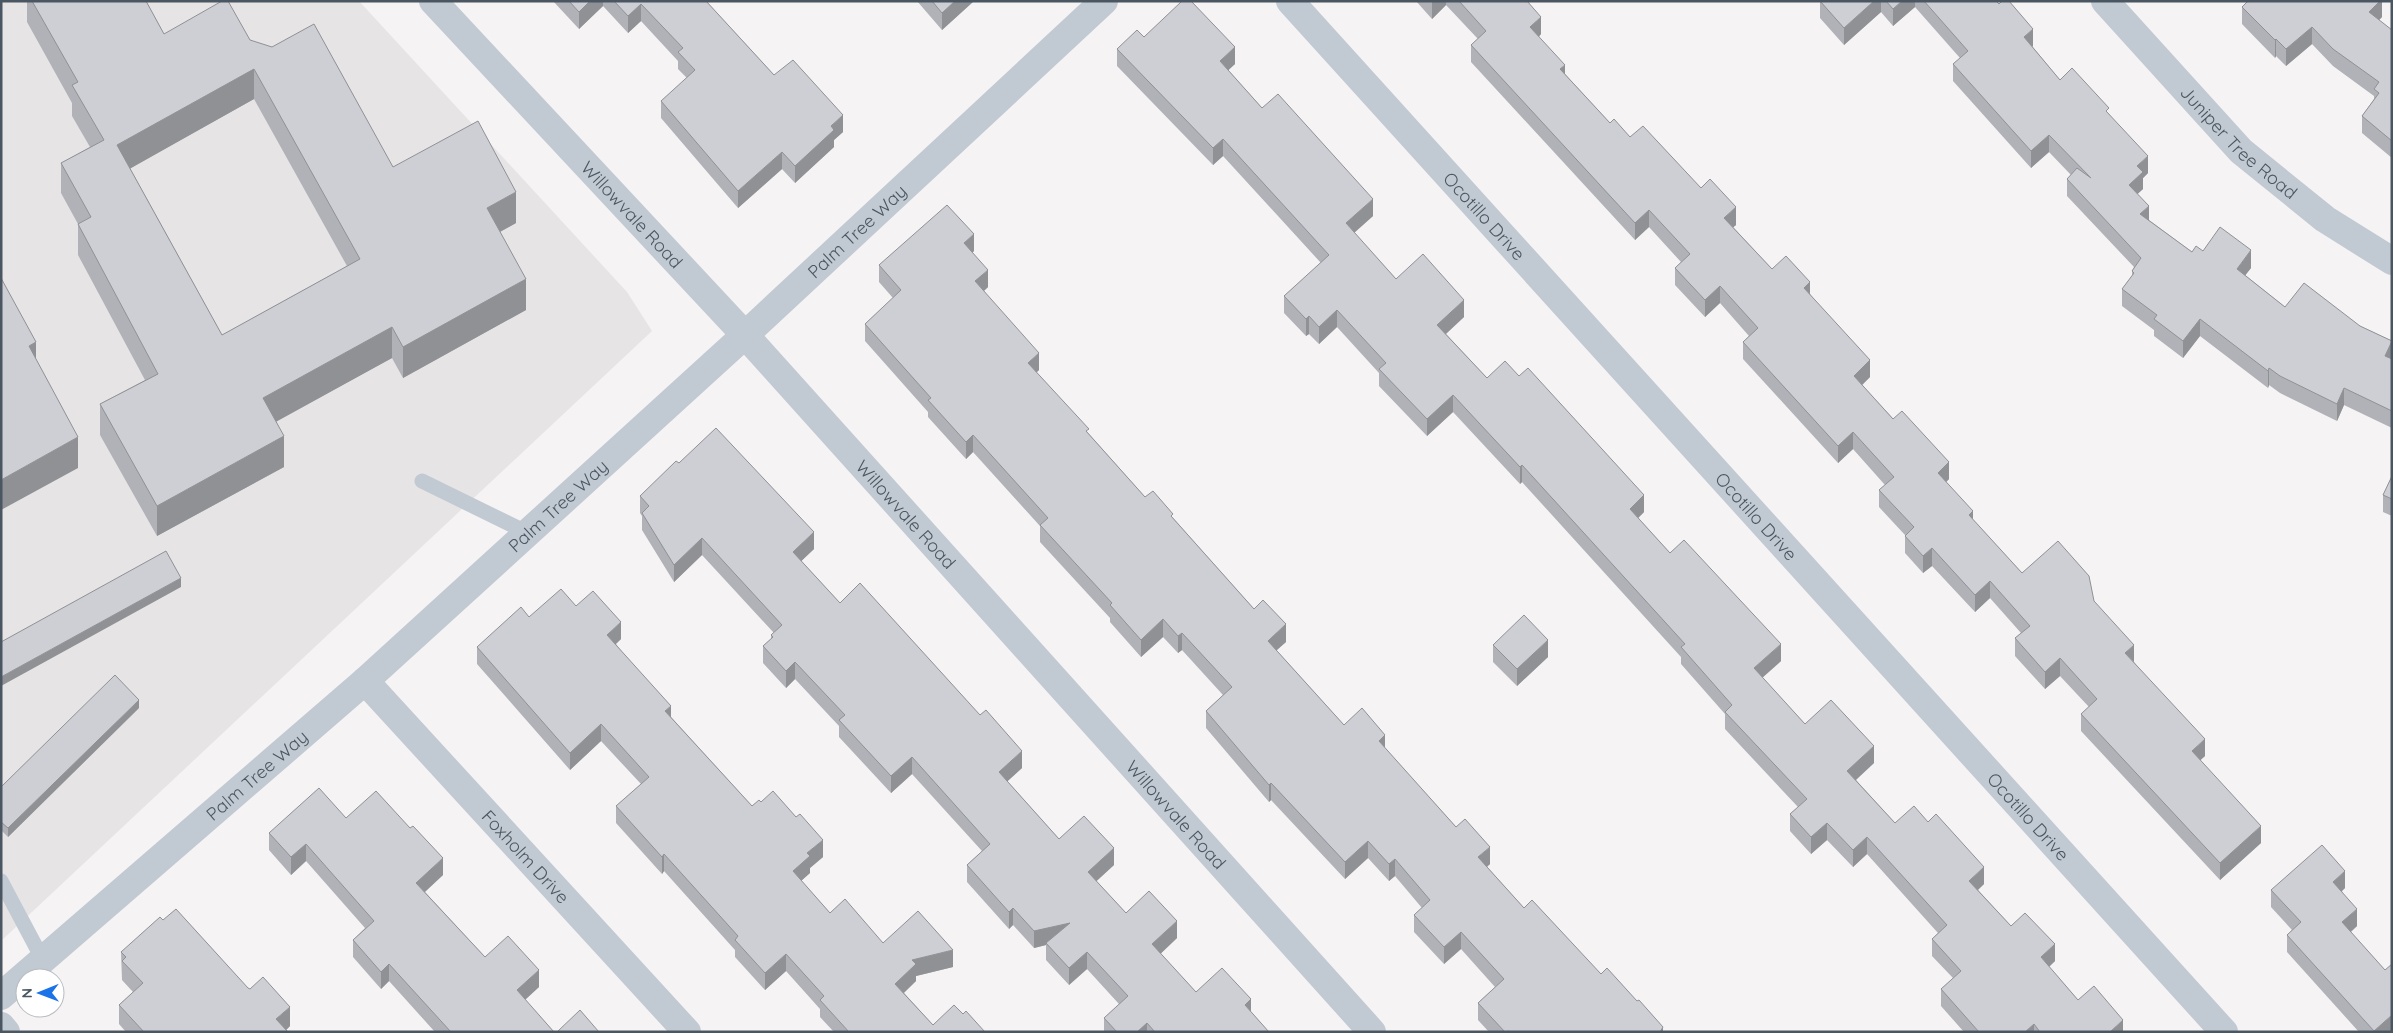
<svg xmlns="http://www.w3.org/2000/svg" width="2393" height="1033" font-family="Quicksand,sans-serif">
<rect width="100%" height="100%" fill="#f5f3f3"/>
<path fill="#e6e4e5" d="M 1,1 L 359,1 L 627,292 L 652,331 L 1,941 Z"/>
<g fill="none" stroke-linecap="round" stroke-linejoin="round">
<path stroke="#c1cad2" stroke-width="15" d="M 422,481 L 528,533
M 1,881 L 43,960"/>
<g stroke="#c1cad2" stroke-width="28">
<path id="s1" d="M 433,1 L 745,335 L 1372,1032"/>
<path id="s2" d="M 1290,1 L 2224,1032"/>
<path id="s3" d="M 2105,1 L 2241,151 L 2325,219 L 2392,261"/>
<path id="s4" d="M 365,681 L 687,1032"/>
<path id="s5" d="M 1,996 L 365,681 L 745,335 L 1104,1"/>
<path d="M 1,1026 L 6,1032"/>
</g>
</g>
<path fill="#b0b2b7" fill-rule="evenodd" d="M 27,1 L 146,1 L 164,34 L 250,40 L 393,167 L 516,223 L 500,232 L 526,310 L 403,378 L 392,358 L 276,421 L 284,467 L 157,536 L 100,435 L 100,404 L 145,380 L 78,255 L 78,224 L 61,193 L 61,163 L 90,147 L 72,116 L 72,103 L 27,22 ZM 254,99 L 347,266 L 222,335 L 130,168 Z
M 553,1 L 706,1 L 774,75 L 843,132 L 834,140 L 834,147 L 795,183 L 782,169 L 738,208 L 661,118 L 661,101 L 687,78 L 678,69 L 678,61 L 641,21 L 628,33 L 603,6 L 579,29 Z
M 917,1 L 974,1 L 942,30 Z
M 1416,1 L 1527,1 L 1541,34 L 1539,37 L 1565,74 L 1610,123 L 1701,188 L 1736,225 L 1733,227 L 1772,269 L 1810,294 L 1870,377 L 1862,385 L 1949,479 L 1946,482 L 1973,520 L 2022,573 L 2094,601 L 2134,662 L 2205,756 L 2200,760 L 2261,843 L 2220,880 L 2081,731 L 2081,714 L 2089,707 L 2060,676 L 2045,689 L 2015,656 L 2015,638 L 2021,633 L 1990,598 L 1975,612 L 1932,566 L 1923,573 L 1905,553 L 1905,535 L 1879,507 L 1879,490 L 1885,485 L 1853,449 L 1838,463 L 1743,359 L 1743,342 L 1749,336 L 1720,303 L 1705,317 L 1675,285 L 1675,268 L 1681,262 L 1649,227 L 1635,240 L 1471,62 L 1471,45 L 1478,39 L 1446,5 L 1432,19 Z
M 1820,1 L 1996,1 L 2033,46 L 2032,46 L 2060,80 L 2109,114 L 2148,173 L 2143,178 L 2143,189 L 2137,194 L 2149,220 L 2192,252 L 2203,251 L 2251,268 L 2245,275 L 2285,307 L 2360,326 L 2392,341 L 2392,428 L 2344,405 L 2337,421 L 2280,393 L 2269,385 L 2268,388 L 2200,336 L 2183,358 L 2154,336 L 2154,330 L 2122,306 L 2122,289 L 2132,276 L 2132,271 L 2134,267 L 2067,196 L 2067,179 L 2071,175 L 2049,152 L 2031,168 L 1953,81 L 1953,64 L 1960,58 L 1915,7 L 1893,26 L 1881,12 L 1844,45 L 1820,18 Z
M 2382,1 L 2382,17 L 2379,20 L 2392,30 L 2392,158 L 2362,133 L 2362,116 L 2374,99 L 2374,96 L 2333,66 L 2312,44 L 2286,66 L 2276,56 L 2275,58 L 2242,24 L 2242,7 Z
M 1144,37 L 1235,64 L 1228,70 L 1262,108 L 1373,216 L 1354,233 L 1396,279 L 1464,317 L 1446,334 L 1487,378 L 1644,512 L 1638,518 L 1670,553 L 1781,661 L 1762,678 L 1805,724 L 1874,763 L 1856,780 L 1895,823 L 1984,884 L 1978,890 L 2011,926 L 2055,961 L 2049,967 L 2078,1000 L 2123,1032 L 1964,1032 L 1941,1006 L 1941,989 L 1953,978 L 1932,956 L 1932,939 L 1938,933 L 1867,854 L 1853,867 L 1827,840 L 1811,854 L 1790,831 L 1790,814 L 1798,807 L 1725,729 L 1725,714 L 1681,664 L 1681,657 L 1522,482 L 1520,484 L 1453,412 L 1427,436 L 1379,386 L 1379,373 L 1337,327 L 1319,344 L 1309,334 L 1306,336 L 1284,313 L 1284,296 L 1321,263 L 1223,156 L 1213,165 L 1117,66 L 1117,49 Z
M 974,251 L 972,253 L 988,287 L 984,291 L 1039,370 L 1036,373 L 1089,434 L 1145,497 L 1173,518 L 1254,609 L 1286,642 L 1276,650 L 1344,725 L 1385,749 L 1490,864 L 1487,867 L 1524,908 L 1601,974 L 1663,1032 L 1489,1032 L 1478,1020 L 1478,1003 L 1495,987 L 1461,949 L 1444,964 L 1414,932 L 1414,915 L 1422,908 L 1395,876 L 1389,881 L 1368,858 L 1345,879 L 1271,800 L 1269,802 L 1206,728 L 1206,711 L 1223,695 L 1182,650 L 1178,653 L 1163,637 L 1141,657 L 1110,622 L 1110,618 L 1040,542 L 1040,526 L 973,452 L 966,459 L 928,417 L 928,412 L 865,341 L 865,324 L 893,298 L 879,282 L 879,265 Z
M 679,463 L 814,549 L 801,561 L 840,603 L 1022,768 L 1007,781 L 1059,839 L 1114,865 L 1096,881 L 1126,913 L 1177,938 L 1160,954 L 1196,992 L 1251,1012 L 1269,1032 L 1104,1032 L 1104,1018 L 1119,1004 L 1087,969 L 1069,985 L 1046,960 L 1046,945 L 1034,948 L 1013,925 L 1009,929 L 967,882 L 967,865 L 982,851 L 912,774 L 891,793 L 839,737 L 839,726 L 795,679 L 786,688 L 763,663 L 763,646 L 771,639 L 771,635 L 774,633 L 702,555 L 674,582 L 642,530 L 642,516 L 640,513 L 640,496 Z
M 2392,476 L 2392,516 L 2383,512 L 2383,495 Z
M 576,606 L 621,639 L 616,644 L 671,717 L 752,806 L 823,857 L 810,868 L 810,873 L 801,881 L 830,913 L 883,943 L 953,967 L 916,976 L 916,981 L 904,993 L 933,1025 L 963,1014 L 985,1032 L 834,1032 L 820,1017 L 820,1009 L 786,971 L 765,990 L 735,957 L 735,950 L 664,871 L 662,874 L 616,823 L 616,806 L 641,784 L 601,741 L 570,770 L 477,664 L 477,647 L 529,617 Z
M 1493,645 L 1548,657 L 1517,686 L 1493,662 Z
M 139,708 L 8,837 L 1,830 L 1,787 Z
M 346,818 L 443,875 L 425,892 L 485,957 L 539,987 L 525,1000 L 554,1032 L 435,1032 L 389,981 L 381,989 L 353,957 L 353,940 L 365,928 L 306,861 L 291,875 L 269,850 L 269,833 Z
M 2345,888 L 2342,891 L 2357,926 L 2351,932 L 2392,1032 L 2359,1032 L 2287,952 L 2287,935 L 2292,930 L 2271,907 L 2271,890 Z
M 163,920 L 248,988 L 290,1026 L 286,1030 L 288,1032 L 126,1032 L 119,1024 L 119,1005 L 133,992 L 122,980 L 121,952 Z"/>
<path fill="#909195" d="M 590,1 L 603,1 L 603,6 L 579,29 L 579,12 Z
M 955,1 L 974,1 L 942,30 L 942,13 Z
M 1432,1 L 1446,1 L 1446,5 L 1432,19 Z
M 1874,1 L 1881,1 L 1881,12 L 1844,45 L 1844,28 Z
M 1902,1 L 1915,1 L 1915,7 L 1893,26 L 1893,9 Z
M 2380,1 L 2382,1 L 2382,17 L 2369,30 L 2369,12 Z
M 641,4 L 641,21 L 628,33 L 628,16 Z
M 1541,17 L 1541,34 L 1530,45 L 1530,27 Z
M 2312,27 L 2312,44 L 2286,66 L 2286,49 Z
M 2033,29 L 2033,46 L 2024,54 L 2024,37 Z
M 2276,39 L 2276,56 L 2275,58 L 2275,40 Z
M 1235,47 L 1235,64 L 1220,78 L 1220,61 Z
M 1565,65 L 1565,82 L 1560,69 Z
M 254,69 L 254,99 L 117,176 L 117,145 Z
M 843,115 L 843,132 L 834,140 L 834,147 L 795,183 L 795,166 L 831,126 Z
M 2049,135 L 2049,152 L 2031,168 L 2031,151 Z
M 1223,139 L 1223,156 L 1213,165 L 1213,148 Z
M 782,152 L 782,169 L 738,208 L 738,191 Z
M 2148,156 L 2148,173 L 2143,178 L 2143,189 L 2129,202 L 2129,185 L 2137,166 Z
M 516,192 L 516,223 L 487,239 L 487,208 Z
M 1373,199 L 1373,216 L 1346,240 L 1346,223 Z
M 2149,206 L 2149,223 L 2140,214 Z
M 1736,207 L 1736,225 L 1724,235 L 1724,218 Z
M 1649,210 L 1649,227 L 1635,240 L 1635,223 Z
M 974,234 L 974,251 L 964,260 L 964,243 Z
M 2251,250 L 2251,268 L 2237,286 L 2237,269 Z
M 988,270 L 988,287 L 975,299 L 975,281 Z
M 526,279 L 526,310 L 403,378 L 403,347 Z
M 1810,282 L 1810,300 L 1804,288 Z
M 1720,286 L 1720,303 L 1705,317 L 1705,300 Z
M 1464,300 L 1464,317 L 1437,342 L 1437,325 Z
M 1337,310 L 1337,327 L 1319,344 L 1319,327 Z
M 1309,316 L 1309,334 L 1306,336 L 1306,319 Z
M 2200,319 L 2200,336 L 2183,358 L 2183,341 Z
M 392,327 L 392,358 L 263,429 L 263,398 Z
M 2392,341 L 2392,359 L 2385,373 L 2385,356 Z
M 36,342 L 36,373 L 29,346 Z
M 1039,353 L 1039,370 L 1028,380 L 1028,363 Z
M 1870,360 L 1870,377 L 1854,393 L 1854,376 Z
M 2269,368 L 2269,385 L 2268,388 L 2268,371 Z
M 2344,388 L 2344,405 L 2337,421 L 2337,404 Z
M 1453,395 L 1453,412 L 1427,436 L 1427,419 Z
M 1853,432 L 1853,449 L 1838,463 L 1838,446 Z
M 973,435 L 973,452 L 966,459 L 966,442 Z
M 284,436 L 284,467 L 157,536 L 157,506 Z
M 78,437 L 78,468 L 1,510 L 1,480 Z
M 1949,462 L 1949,479 L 1938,490 L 1938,473 Z
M 1522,465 L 1522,482 L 1520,484 L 1520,467 Z
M 1644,495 L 1644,512 L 1630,526 L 1630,509 Z
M 1973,511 L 1973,528 L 1969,515 Z
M 814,532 L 814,549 L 793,569 L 793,552 Z
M 702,538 L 702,555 L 674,582 L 674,565 Z
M 1932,548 L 1932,566 L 1923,573 L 1923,556 Z
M 181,578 L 181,587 L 1,686 L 1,677 Z
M 1990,581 L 1990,598 L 1975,612 L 1975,595 Z
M 1163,619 L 1163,637 L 1141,657 L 1141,640 Z
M 621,622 L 621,639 L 607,652 L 607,635 Z
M 1286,624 L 1286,642 L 1268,658 L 1268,641 Z
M 1182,633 L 1182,650 L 1178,653 L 1178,636 Z
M 1548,640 L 1548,657 L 1517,686 L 1517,669 Z
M 1781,644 L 1781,661 L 1754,685 L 1754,668 Z
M 2134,645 L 2134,662 L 2125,653 Z
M 2060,658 L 2060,676 L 2045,689 L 2045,672 Z
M 795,662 L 795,679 L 786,688 L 786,671 Z
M 139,700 L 139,708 L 8,837 L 8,828 Z
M 671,706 L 671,723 L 665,711 Z
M 601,724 L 601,741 L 570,770 L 570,753 Z
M 1385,735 L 1385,752 L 1379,741 Z
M 2205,739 L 2205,756 L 2192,768 L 2192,751 Z
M 1874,746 L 1874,763 L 1847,788 L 1847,771 Z
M 1022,751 L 1022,768 L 999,789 L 999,772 Z
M 912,757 L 912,774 L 891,793 L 891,776 Z
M 1271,783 L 1271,800 L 1269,802 L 1269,785 Z
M 1827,823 L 1827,840 L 1811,854 L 1811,837 Z
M 2261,826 L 2261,843 L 2220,880 L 2220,863 Z
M 1867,837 L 1867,854 L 1853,867 L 1853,850 Z
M 823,840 L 823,857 L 810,868 L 810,873 L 793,888 L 793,871 L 807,853 Z
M 1368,841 L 1368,858 L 1345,879 L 1345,862 Z
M 306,844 L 306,861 L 291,875 L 291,857 Z
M 1490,847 L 1490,864 L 1478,874 L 1478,857 Z
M 1114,848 L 1114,865 L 1088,889 L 1088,872 Z
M 664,854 L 664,871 L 662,874 L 662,857 Z
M 443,858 L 443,875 L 416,900 L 416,883 Z
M 1395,859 L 1395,876 L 1389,881 L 1389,864 Z
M 1984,867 L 1984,884 L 1969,898 L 1969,881 Z
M 2345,871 L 2345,888 L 2333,899 L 2333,882 Z
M 1013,908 L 1013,925 L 1009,929 L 1009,912 Z
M 2357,909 L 2357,926 L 2342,939 L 2342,922 Z
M 1177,921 L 1177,938 L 1152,962 L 1152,944 Z
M 1070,923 L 1046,943 L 1046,945 L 1034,948 L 1034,931 Z
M 1461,932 L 1461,949 L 1444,964 L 1444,947 Z
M 2055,944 L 2055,961 L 2041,974 L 2041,957 Z
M 953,950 L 953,967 L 916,976 L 916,981 L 895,1001 L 895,984 L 912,960 Z
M 1087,952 L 1087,969 L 1069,985 L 1069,968 Z
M 786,954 L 786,971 L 765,990 L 765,973 Z
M 389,964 L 389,981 L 381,989 L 381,972 Z
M 539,970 L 539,987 L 517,1007 L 517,990 Z
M 1251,999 L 1251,1016 L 1245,1005 Z
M 290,1007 L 290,1026 L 284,1032 L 276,1019 Z
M 2392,1015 L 2392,1032 L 2374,1032 L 2374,1031 Z
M 2123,1020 L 2123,1032 L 2110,1032 Z
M 1147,1023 L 1147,1032 L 1137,1032 Z
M 2034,1024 L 2034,1032 L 2025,1032 Z
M 1663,1027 L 1663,1032 L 1659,1032 Z"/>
<path fill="#cdcfd5" stroke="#909195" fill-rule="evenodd" d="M 32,1 L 146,1 L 164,34 L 222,1 L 228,1 L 250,40 L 272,47 L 314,24 L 393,167 L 478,121 L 516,192 L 487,208 L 526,279 L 403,347 L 392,327 L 263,398 L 284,436 L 157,506 L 100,404 L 158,374 L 78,224 L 91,217 L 61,163 L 104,140 L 72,85 L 78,82 ZM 254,69 L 360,259 L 222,335 L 117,145 Z
M 569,1 L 590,1 L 579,12 Z
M 614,1 L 706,1 L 774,75 L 793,60 L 843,115 L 831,126 L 834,130 L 795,166 L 782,152 L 738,191 L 661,101 L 695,70 L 678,52 L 683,48 L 641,4 L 628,16 Z
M 932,1 L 955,1 L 942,13 Z
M 1182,1 L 1191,1 L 1235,47 L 1220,61 L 1262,108 L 1278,94 L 1373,199 L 1346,223 L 1396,279 L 1423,254 L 1464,300 L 1437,325 L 1487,378 L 1505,361 L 1519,376 L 1528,368 L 1644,495 L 1630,509 L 1670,553 L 1684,540 L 1781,644 L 1754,668 L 1805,724 L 1831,700 L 1874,746 L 1847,771 L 1895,823 L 1914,806 L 1928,822 L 1936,814 L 1984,867 L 1969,881 L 2011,926 L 2025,913 L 2055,944 L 2041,957 L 2078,1000 L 2094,986 L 2123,1020 L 2110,1032 L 2040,1032 L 2034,1024 L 2025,1032 L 1979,1032 L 1941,989 L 1961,971 L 1932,939 L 1947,925 L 1867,837 L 1853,850 L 1827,823 L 1811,837 L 1790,814 L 1807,799 L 1725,712 L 1732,705 L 1681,647 L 1685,644 L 1522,465 L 1520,467 L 1453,395 L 1427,419 L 1379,369 L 1386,363 L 1337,310 L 1319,327 L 1309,316 L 1306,319 L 1284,296 L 1329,255 L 1223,139 L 1213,148 L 1117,49 L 1137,30 L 1144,37 Z
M 1459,1 L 1527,1 L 1541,17 L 1530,27 L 1565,65 L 1560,69 L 1610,123 L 1614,119 L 1630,137 L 1643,126 L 1701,188 L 1710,179 L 1736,207 L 1724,218 L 1772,269 L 1786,256 L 1810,282 L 1804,288 L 1870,360 L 1854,376 L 1893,419 L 1902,411 L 1949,462 L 1938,473 L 1973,511 L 1969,515 L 2022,573 L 2058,541 L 2089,576 L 2094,601 L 2134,645 L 2125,653 L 2205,739 L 2192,751 L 2261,826 L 2220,863 L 2081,714 L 2097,699 L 2060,658 L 2045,672 L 2015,638 L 2030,626 L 1990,581 L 1975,595 L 1932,548 L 1923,556 L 1905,536 L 1914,527 L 1879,490 L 1894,477 L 1853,432 L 1838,446 L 1743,342 L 1758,328 L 1720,286 L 1705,300 L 1675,268 L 1690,254 L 1649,210 L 1635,223 L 1471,45 L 1486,31 Z
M 1820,1 L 1874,1 L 1844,28 Z
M 1886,1 L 1902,1 L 1893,9 Z
M 1924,1 L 1996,1 L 1999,4 L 2002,1 L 2009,1 L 2033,29 L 2024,37 L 2060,80 L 2072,68 L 2109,108 L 2106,111 L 2148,156 L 2137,166 L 2143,172 L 2129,185 L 2149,206 L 2140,214 L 2192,252 L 2196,246 L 2203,251 L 2220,227 L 2251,250 L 2237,269 L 2285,307 L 2304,283 L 2360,326 L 2392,341 L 2385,356 L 2392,359 L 2392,411 L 2344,388 L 2337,404 L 2280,376 L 2269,368 L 2268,371 L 2200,319 L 2183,341 L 2154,319 L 2157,315 L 2122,289 L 2134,273 L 2132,271 L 2141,258 L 2067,179 L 2077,168 L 2091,178 L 2049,135 L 2031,151 L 1953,64 L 1968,51 Z
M 2248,1 L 2380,1 L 2369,12 L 2392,30 L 2392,141 L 2362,116 L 2379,93 L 2374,89 L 2379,82 L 2333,49 L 2312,27 L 2286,49 L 2276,39 L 2275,40 L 2242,7 Z
M 947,205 L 974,234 L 964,243 L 988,270 L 975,281 L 1039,353 L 1028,363 L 1089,429 L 1086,431 L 1145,497 L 1153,491 L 1173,514 L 1171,516 L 1254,609 L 1263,600 L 1286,624 L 1268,641 L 1344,725 L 1362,708 L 1385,735 L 1379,741 L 1456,827 L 1465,819 L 1490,847 L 1478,857 L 1524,908 L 1532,900 L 1601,974 L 1607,968 L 1637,1001 L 1639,1000 L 1663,1027 L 1660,1032 L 1510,1032 L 1509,1031 L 1505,1032 L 1478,1003 L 1504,979 L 1461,932 L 1444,947 L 1414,915 L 1430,900 L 1395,859 L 1389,864 L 1368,841 L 1345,862 L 1271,783 L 1269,785 L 1206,711 L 1232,687 L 1182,633 L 1178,636 L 1163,619 L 1141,640 L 1110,605 L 1112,603 L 1040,525 L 1048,518 L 973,435 L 966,442 L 928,400 L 931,398 L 865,324 L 901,290 L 879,265 Z
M 1,278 L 36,342 L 29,346 L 78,437 L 1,480 Z
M 716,428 L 814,532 L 793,552 L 840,603 L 860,583 L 980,715 L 986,710 L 1022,751 L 999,772 L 1059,839 L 1084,816 L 1114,848 L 1088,872 L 1126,913 L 1149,891 L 1177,921 L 1152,944 L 1196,992 L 1222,968 L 1251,999 L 1245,1005 L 1269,1032 L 1155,1032 L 1147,1023 L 1137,1032 L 1117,1032 L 1104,1018 L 1128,996 L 1087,952 L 1069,968 L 1046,943 L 1070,923 L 1034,931 L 1013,908 L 1009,912 L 967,865 L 990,844 L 912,757 L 891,776 L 839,720 L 845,715 L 795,662 L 786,671 L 763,646 L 773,637 L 771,635 L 782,625 L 702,538 L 674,565 L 642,513 L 649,506 L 640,496 L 676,461 L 679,463 Z
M 2392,476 L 2392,499 L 2383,495 Z
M 166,551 L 181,578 L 1,677 L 1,642 Z
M 561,589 L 576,606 L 593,591 L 621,622 L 607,635 L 671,706 L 665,711 L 752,806 L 759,800 L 761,802 L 773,791 L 796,817 L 800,814 L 823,840 L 807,853 L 810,856 L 793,871 L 830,913 L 845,899 L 883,943 L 918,911 L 953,950 L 912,960 L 916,964 L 895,984 L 933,1025 L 954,1005 L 963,1014 L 966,1011 L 985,1032 L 849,1032 L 820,1000 L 824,996 L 786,954 L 765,973 L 735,940 L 738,936 L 664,854 L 662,857 L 616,806 L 649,777 L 601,724 L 570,753 L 477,647 L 521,607 L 529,617 Z
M 1524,615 L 1548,640 L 1517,669 L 1493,645 Z
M 115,675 L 139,700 L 8,828 L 1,822 L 1,787 Z
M 319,788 L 346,818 L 376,791 L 410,828 L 413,826 L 443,858 L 416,883 L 485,957 L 508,936 L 539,970 L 517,990 L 554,1032 L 451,1032 L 389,964 L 381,972 L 353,940 L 374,921 L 306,844 L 291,857 L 269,833 Z
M 2322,845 L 2345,871 L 2333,882 L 2357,909 L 2342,922 L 2385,970 L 2392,964 L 2392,1015 L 2374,1031 L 2287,935 L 2301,922 L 2271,890 Z
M 176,909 L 248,988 L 250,989 L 263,977 L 290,1007 L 276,1019 L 288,1032 L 144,1032 L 119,1005 L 143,983 L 122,961 L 126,957 L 121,952 L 160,917 L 163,920 Z
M 580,1010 L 599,1032 L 557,1032 Z"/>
<g text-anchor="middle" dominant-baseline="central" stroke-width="4.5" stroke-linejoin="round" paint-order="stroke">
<g font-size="18" fill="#4a5661" stroke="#fff">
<text stroke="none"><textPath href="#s3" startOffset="195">Juniper Tree Road</textPath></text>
<text stroke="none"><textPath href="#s1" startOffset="292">Willowvale Road</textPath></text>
<text stroke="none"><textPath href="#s2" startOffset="290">Ocotillo Drive</textPath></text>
<text stroke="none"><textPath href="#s5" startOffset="1148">Palm Tree Way</textPath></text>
<text stroke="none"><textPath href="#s5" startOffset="742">Palm Tree Way</textPath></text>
<text stroke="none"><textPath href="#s1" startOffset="698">Willowvale Road</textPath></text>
<text stroke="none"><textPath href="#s2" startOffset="695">Ocotillo Drive</textPath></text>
<text stroke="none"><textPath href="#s5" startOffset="338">Palm Tree Way</textPath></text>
<text stroke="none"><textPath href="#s1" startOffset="1102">Willowvale Road</textPath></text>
<text stroke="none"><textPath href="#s2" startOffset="1100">Ocotillo Drive</textPath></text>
<text stroke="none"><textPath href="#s4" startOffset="238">Foxholm Drive</textPath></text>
</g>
</g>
<rect width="2393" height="1033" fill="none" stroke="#4a5661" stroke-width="5"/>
<g transform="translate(40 993) rotate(269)"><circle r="24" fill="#ffffff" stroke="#b7bbc0"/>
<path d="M0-4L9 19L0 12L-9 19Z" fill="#1a73e8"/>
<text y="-8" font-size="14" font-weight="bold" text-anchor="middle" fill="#4a5661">N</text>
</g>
</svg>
